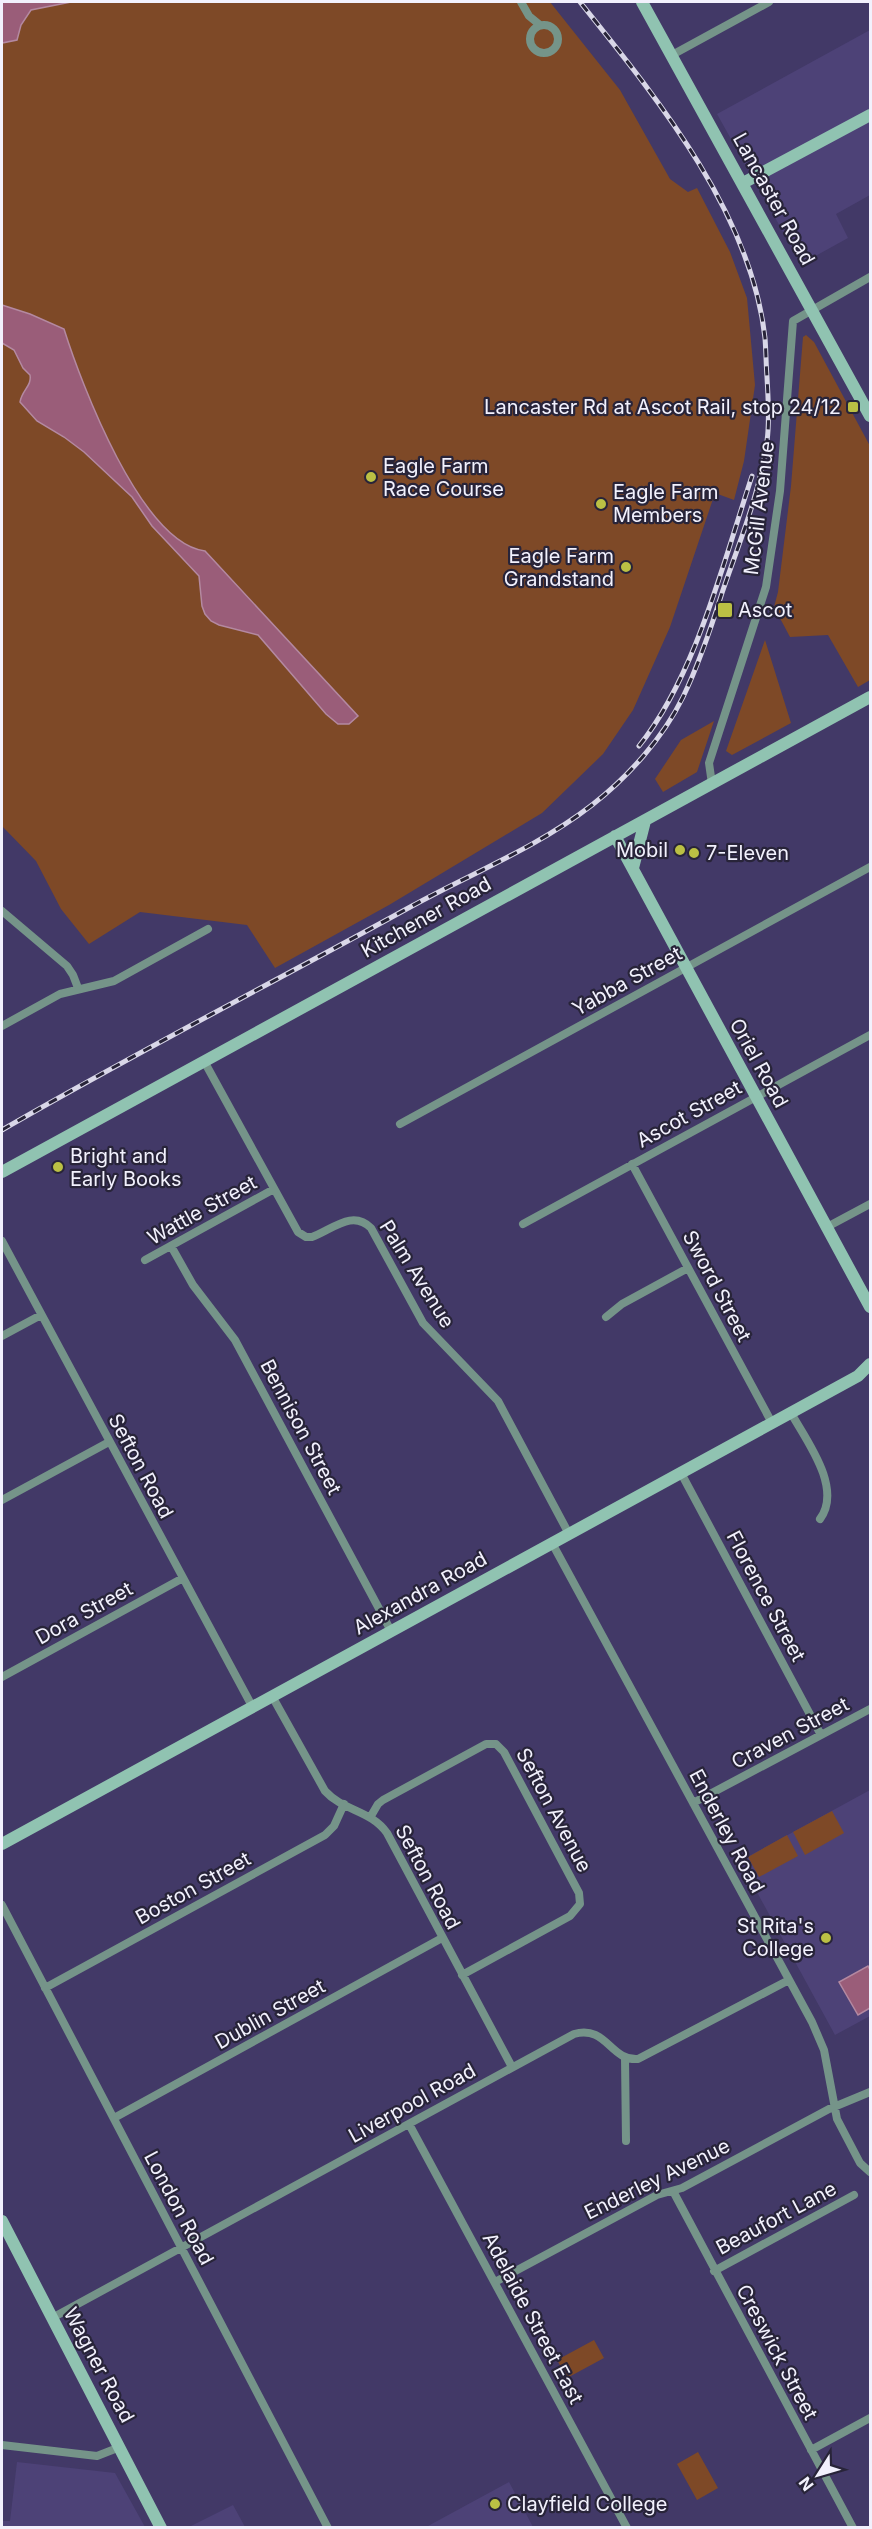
<svg xmlns="http://www.w3.org/2000/svg" width="872" height="2529" font-family="Inter,sans-serif">
<rect width="100%" height="100%" fill="#423967"/>
<path fill="#4d4277" d="M 870,30 L 870,195 L 836,214 L 848,238 L 801,264 L 717,114 Z
M 870,1790 L 870,2016 L 835,2035 L 740,1861 Z
M 17,2462 L 115,2473 L 145,2527 L 2,2527 L 2,2521 L 10,2521 Z
M 509,2482 L 533,2527 L 429,2527 L 428,2526 Z
M 233,2505 L 245,2527 L 189,2527 Z"/>
<path fill="#7e4927" d="M 2,2 L 550,2 L 620,90 L 670,179 L 688,192 L 697,188 L 730,252 L 747,298 L 755,385 L 744,461 L 734,500 L 715,493 L 670,627 L 633,710 L 603,754 L 542,813 L 389,905 L 275,968 L 247,925 L 140,912 L 89,944 L 61,909 L 36,861 L 2,826 Z
M 806,335 L 814,342 L 870,446 L 870,680 L 858,687 L 828,635 L 790,637 L 774,607 L 778,592 L 791,486 L 803,337 Z
M 765,640 L 791,723 L 732,755 L 726,751 Z
M 714,721 L 697,772 L 663,792 L 655,779 L 681,740 Z
M 832,1811 L 844,1833 L 805,1855 L 793,1832 Z
M 787,1835 L 798,1856 L 759,1877 L 748,1857 Z
M 594,2340 L 604,2358 L 567,2378 L 557,2360 Z
M 698,2452 L 718,2488 L 697,2500 L 677,2464 Z"/>
<path fill="#9a5d79" stroke="#b489a1" stroke-width="1.5" d="M 2,2 L 71,2 L 31,10 L 21,25 L 17,40 L 2,43 Z
M 2,305 L 30,314 L 64,329 C 81,383 141,543 205,551 L 358,716 L 349,724 L 338,724 L 326,714 L 258,635 L 219,625 L 211,621 L 205,614 L 202,606 L 199,576 L 152,526 L 132,497 L 84,452 L 64,437 L 37,421 L 20,402 C 22,390 32,386 30,375 L 23,368 L 14,350 L 2,343 Z
M 868,1966 L 870,1970 L 870,2008 L 858,2015 L 839,1982 Z"/>
<g fill="none" stroke-linecap="round" stroke-linejoin="round">
<path stroke="#759489" stroke-width="8" d="M 521,2 L 529,16 L 540,25
M530 39a14 14 0 1 1 28 0a14 14 0 1 1-28 0Z
M 672,55 L 769,2
M 712,784 L 709,763 L 766,587 L 780,491 L 793,321 L 870,277
M 2,911 L 67,966 L 73,975 L 78,988
M 2,1026 L 60,994 L 114,981 L 208,929
M 204,1061 L 298,1232 L 306,1237 L 312,1237 C 332,1230 352,1209 371,1228 L 423,1323 L 498,1401 L 569,1534
M 400,1124 L 870,867
M 632,1164 L 772,1423
M 523,1224 L 870,1035
M 827,1227 L 870,1204
M 2,1241 L 252,1706
M 171,1246 L 193,1285 L 235,1340 L 391,1631
M 145,1260 L 274,1189
M 606,1317 L 622,1304 L 688,1268
M 2,1336 L 41,1315
M 791,1413 C 806,1440 843,1488 820,1519
M 681,1473 L 821,1735
M 2,1500 L 109,1442
M 552,1543 L 812,2022 L 824,2050 L 837,2119 L 860,2163 L 870,2172
M 2,1677 L 183,1578
M 272,1696 L 325,1791 C 343,1811 371,1810 387,1833 L 512,2067
M 693,1803 L 870,1709
M 371,1816 L 378,1804 L 383,1800 L 486,1744 L 496,1744 L 504,1752 L 579,1893 L 580,1904 L 570,1916 L 462,1975
M 2,1905 L 328,2528
M 45,1988 L 325,1835 L 334,1826 L 344,1804
M 625,2058 L 626,2141
M 114,2118 L 442,1938
M 409,2124 L 627,2528
M 673,2191 L 853,2528
M 714,2271 L 854,2195
M 495,2282 L 657,2195 L 682,2188 L 829,2109 L 870,2092
M 52,2318 L 574,2034 C 607,2025 610,2061 638,2059 L 789,1980
M 2,2445 L 97,2456 L 120,2447
M 811,2450 L 870,2418"/>
<path stroke="#90c3b1" stroke-width="12" d="M 642,2 L 870,416
M 743,183 L 870,115
M 615,836 L 870,1307
M 633,868 L 645,821
M 2,1172 L 870,697
M 2,1844 L 858,1376 L 870,1364
M 2,2221 L 161,2528"/>
<defs>
<path id="rail" d="M 639,746 C 696,675 723,563 752,476
M 2,1130 C 137,1052 276,981 412,906 C 472,873 538,847 592,805 C 628,777 663,738 683,697 C 699,664 711,628 722,593 C 739,543 760,493 767,441 C 770,420 768,398 767,377 C 766,364 766,351 765,338 C 751,212 656,97 580,2"/>
</defs>
<use href="#rail" stroke="#d9d7e8" stroke-width="5"/>
<use href="#rail" stroke="#282439" stroke-width="3" stroke-dasharray="9" stroke-linecap="butt"/>
</g>
<g fill="#bbc044" stroke="#282439" stroke-width="2">
<rect x="847" y="401" width="12" height="12" rx="3"/>
<circle cx="371" cy="477" r="6"/>
<circle cx="601" cy="504" r="6"/>
<circle cx="626" cy="567" r="6"/>
<rect x="717" y="602" width="16" height="16" rx="3"/>
<circle cx="680" cy="850" r="6"/>
<circle cx="694" cy="853" r="6"/>
<circle cx="58" cy="1167" r="6"/>
<circle cx="826" cy="1938" r="6"/>
<circle cx="495" cy="2504" r="6"/>
</g>
<g text-anchor="middle" dominant-baseline="central" stroke-width="4.5" stroke-linejoin="round" paint-order="stroke">
<g font-size="20" fill="#f2f1fd" stroke="#282439">
<text transform="translate(774 199) rotate(61)">Lancaster Road</text>
<text transform="translate(759 508) rotate(-83)">McGill Avenue</text>
<text transform="translate(426 917) rotate(-29)">Kitchener Road</text>
<text transform="translate(627 981) rotate(-29)">Yabba Street</text>
<text transform="translate(759 1063) rotate(61)">Oriel Road</text>
<text transform="translate(689 1114) rotate(-29)">Ascot Street</text>
<text transform="translate(202 1210) rotate(-29)">Wattle Street</text>
<text transform="translate(417 1274) rotate(58)">Palm Avenue</text>
<text transform="translate(717 1286) rotate(62)">Sword Street</text>
<text transform="translate(301 1427) rotate(62)">Bennison Street</text>
<text transform="translate(141 1466) rotate(62)">Sefton Road</text>
<text transform="translate(420 1593) rotate(-29)">Alexandra Road</text>
<text transform="translate(766 1596) rotate(62)">Florence Street</text>
<text transform="translate(84 1613) rotate(-29)">Dora Street</text>
<text transform="translate(790 1733) rotate(-28)">Craven Street</text>
<text transform="translate(554 1810) rotate(62)">Sefton Avenue</text>
<text transform="translate(727 1831) rotate(62)">Enderley Road</text>
<text transform="translate(428 1877) rotate(62)">Sefton Road</text>
<text transform="translate(193 1888) rotate(-29)">Boston Street</text>
<text transform="translate(270 2014) rotate(-29)">Dublin Street</text>
<text transform="translate(412 2103) rotate(-29)">Liverpool Road</text>
<text transform="translate(657 2179) rotate(-26)">Enderley Avenue</text>
<text transform="translate(179 2208) rotate(62)">London Road</text>
<text transform="translate(776 2218) rotate(-28)">Beaufort Lane</text>
<text transform="translate(533 2318) rotate(62)">Adelaide Street East</text>
<text transform="translate(777 2352) rotate(62)">Creswick Street</text>
<text transform="translate(99 2365) rotate(62)">Wagner Road</text>
</g>
<g font-size="20" fill="#f2f1fd" stroke="#282439" text-anchor="start">
<text x="841" y="407" text-anchor="end">Lancaster Rd at Ascot Rail, stop 24/12</text>
<text x="383" y="466">Eagle Farm<tspan x="383" dy="23">Race Course</tspan></text>
<text x="613" y="492">Eagle Farm<tspan x="613" dy="23">Members</tspan></text>
<text x="614" y="556" text-anchor="end">Eagle Farm<tspan x="614" dy="23">Grandstand</tspan></text>
<text x="738" y="610">Ascot</text>
<text x="668" y="850" text-anchor="end">Mobil</text>
<text x="706" y="853">7-Eleven</text>
<text x="70" y="1156">Bright and<tspan x="70" dy="23">Early Books</tspan></text>
<text x="814" y="1926" text-anchor="end">St Rita's<tspan x="814" dy="23">College</tspan></text>
<text x="507" y="2504">Clayfield College</text>
</g>
</g>
<rect width="872" height="2529" fill="none" stroke="#f2f1fd" stroke-width="6"/>
<g transform="translate(818 2475) rotate(233)" stroke="#282439" stroke-width="4.5" paint-order="stroke">
<path d="M0-4.5L10 22L0 15L-10 22Z" fill="#f2f1fd"/>
<text y="-9" font-size="16" font-weight="bold" text-anchor="middle" fill="#f2f1fd">N</text>
</g>
</svg>
